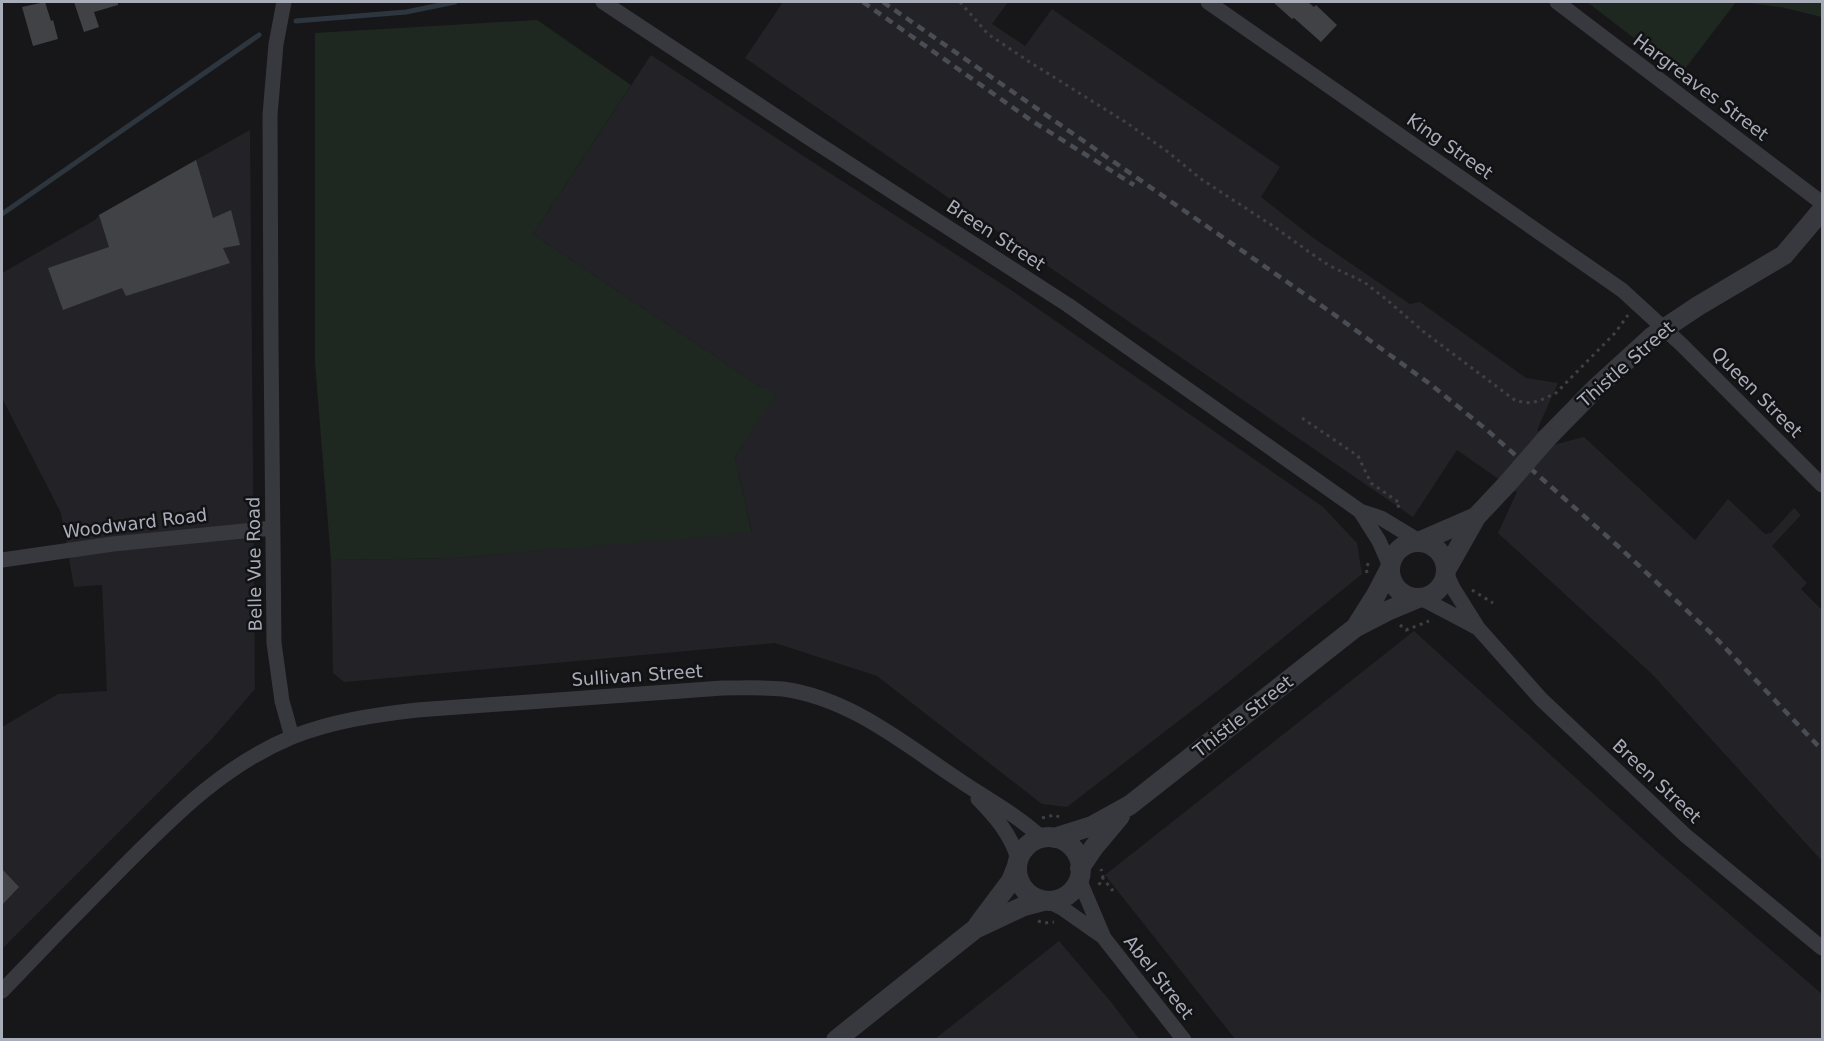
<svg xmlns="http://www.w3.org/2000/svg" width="1824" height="1041" font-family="'DejaVu Sans',sans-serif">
<rect width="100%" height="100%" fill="#171719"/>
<path fill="#232327" d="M 783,2 L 1008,2 L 992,24 L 1025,46 L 1052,9 L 1280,167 L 1261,197 L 1312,237 L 1410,304 L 1420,302 L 1526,378 L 1558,383 L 1537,430 L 1553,445 L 1584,437 L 1695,540 L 1728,499 L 1765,534 L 1771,533 L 1794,508 L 1801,515 L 1772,546 L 1807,583 L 1801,589 L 1822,610 L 1822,861 L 1652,674 L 1498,533 L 1517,492 L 1457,450 L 1413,517 L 745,58 Z
M 651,55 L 802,155 L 1011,290 L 1323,507 L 1357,543 L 1362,574 L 1220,689 L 1067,807 L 1042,804 L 877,676 L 775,643 L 344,682 L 333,673 L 331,560 L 454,558 L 752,532 L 735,457 L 776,393 L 760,386 L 533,234 Z
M 250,130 L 255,689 L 213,738 L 2,949 L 2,727 L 58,694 L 107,691 L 102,585 L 74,587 L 61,513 L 2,398 L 2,273 L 95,220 L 99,215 L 196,160 Z
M 1414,631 L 1663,857 L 1822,994 L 1822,1039 L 1235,1039 L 1105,875 Z
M 1059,941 L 1111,1002 L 1139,1039 L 935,1039 Z"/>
<path fill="#1f2820" d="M 1587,2 L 1736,2 L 1681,74 Z
M 1741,2 L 1822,2 L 1822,17 L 1781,7 Z
M 537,20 L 631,85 L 533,234 L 760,386 L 777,393 L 735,457 L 752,533 L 454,558 L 331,560 L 315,363 L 315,33 Z"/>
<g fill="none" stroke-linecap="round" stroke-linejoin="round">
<path stroke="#2d353e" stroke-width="5" d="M 296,21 L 406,12 L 455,2
M 2,214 L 259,35"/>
</g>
<path fill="#414246" d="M 45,2 L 51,21 L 53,20 L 58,39 L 33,46 L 22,7 Z
M 74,2 L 118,2 L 118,5 L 94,12 L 99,27 L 84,32 Z
M 1273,2 L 1308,2 L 1314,7 L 1316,5 L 1337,25 L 1321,42 L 1294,18 L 1292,19 Z
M 196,160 L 213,218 L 231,210 L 240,245 L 223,248 L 230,263 L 126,296 L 122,288 L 63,310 L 48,268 L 109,247 L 99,215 Z
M 2,869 L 19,887 L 2,905 Z"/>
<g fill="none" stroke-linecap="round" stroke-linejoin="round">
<path stroke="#3e4046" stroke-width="3" stroke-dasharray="3 4.5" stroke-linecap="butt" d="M 960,2 L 988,34 L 1028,61 L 1127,123 L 1168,152 L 1201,179 L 1273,226 L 1312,254 L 1330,266 L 1364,282 L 1387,300 L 1424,332 L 1516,401 L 1531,403 L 1541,400 L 1556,393 L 1615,333 L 1628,315
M 1302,418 L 1358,456 L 1371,483 L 1400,503 L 1397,509
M 1367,573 L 1366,568 L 1370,560
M 1472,590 L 1493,603
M 1400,625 L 1406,630 L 1429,621
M 1042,818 L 1055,815 L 1059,817
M 1102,877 L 1113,891
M 1099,885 L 1103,876 L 1101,869
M 1038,921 L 1044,923 L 1054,922"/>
<path stroke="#38393f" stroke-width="15" d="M 284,2 L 276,44 L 270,115 L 271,345 L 274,643 L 282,701 L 292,737
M 603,2 L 806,136 L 1068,305 L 1360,511 L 1381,518 L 1419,541
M 1208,2 L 1622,290 L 1682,345 L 1822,485
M 1557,2 L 1822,203
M 1360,511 L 1379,541 L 1390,566
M 2,560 L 113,544 L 273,528
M 1446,573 L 1453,588 L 1478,628 L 1541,699 L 1685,835 L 1822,948
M 1421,598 L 1478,628
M 978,799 C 996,817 1011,835 1018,859
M 1079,879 L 1104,938 L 1184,1040
M 1048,901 L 1062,908 L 1102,936
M 2,991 C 41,950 80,910 120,870 C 172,818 222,766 292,737 C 332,721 374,715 417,710 L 723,688 C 743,688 763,687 783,689 C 849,698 902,742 956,778 C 985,798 1016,814 1042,838"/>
<path stroke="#38393f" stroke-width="20" d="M 1547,438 L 1595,389 L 1653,336 L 1698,306 L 1784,255 L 1822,210
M 1421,541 L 1476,517
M1390 570a28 28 0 1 1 56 0a28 28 0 1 1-56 0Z
M 1446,570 L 1476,517 L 1507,484
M 1357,625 L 1376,595 L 1389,570
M1017 869a32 32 0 1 1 64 0a32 32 0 1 1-64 0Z
M 1054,838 L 1092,826 L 1130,805 L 1356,627 L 1387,611 L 1418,598
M 1080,868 L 1094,847 L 1120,816
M 978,925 L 1011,881 L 1017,866
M 836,1040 L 975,929 L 1024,906 L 1043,901"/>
<path stroke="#4b4d54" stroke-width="4.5" stroke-dasharray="8 6" stroke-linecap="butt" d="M 863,2 L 1032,121 L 1134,185
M 883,2 L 1332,313 L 1430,384 L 1487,430 L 1619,547 L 1713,635 L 1822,750"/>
<path stroke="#38393f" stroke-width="20" d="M 1507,484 L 1547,438"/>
</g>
<g text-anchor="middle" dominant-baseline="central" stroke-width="5" stroke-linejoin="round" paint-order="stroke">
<g font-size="18" fill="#a9adba" stroke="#121214">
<text transform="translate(1701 87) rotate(37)">Hargreaves Street</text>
<text transform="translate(1450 146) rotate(35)">King Street</text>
<text transform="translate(996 235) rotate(33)">Breen Street</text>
<text transform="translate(1626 364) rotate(-41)">Thistle Street</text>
<text transform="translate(1757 392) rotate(45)">Queen Street</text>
<text transform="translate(135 523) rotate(-7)">Woodward Road</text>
<text transform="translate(254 564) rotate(-91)">Belle Vue Road</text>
<text transform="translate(637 675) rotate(-4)">Sullivan Street</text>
<text transform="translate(1243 716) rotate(-38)">Thistle Street</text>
<text transform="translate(1657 781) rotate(43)">Breen Street</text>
<text transform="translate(1159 977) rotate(52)">Abel Street</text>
</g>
</g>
<rect width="1824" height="1041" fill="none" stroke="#a9adba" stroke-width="6"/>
</svg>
